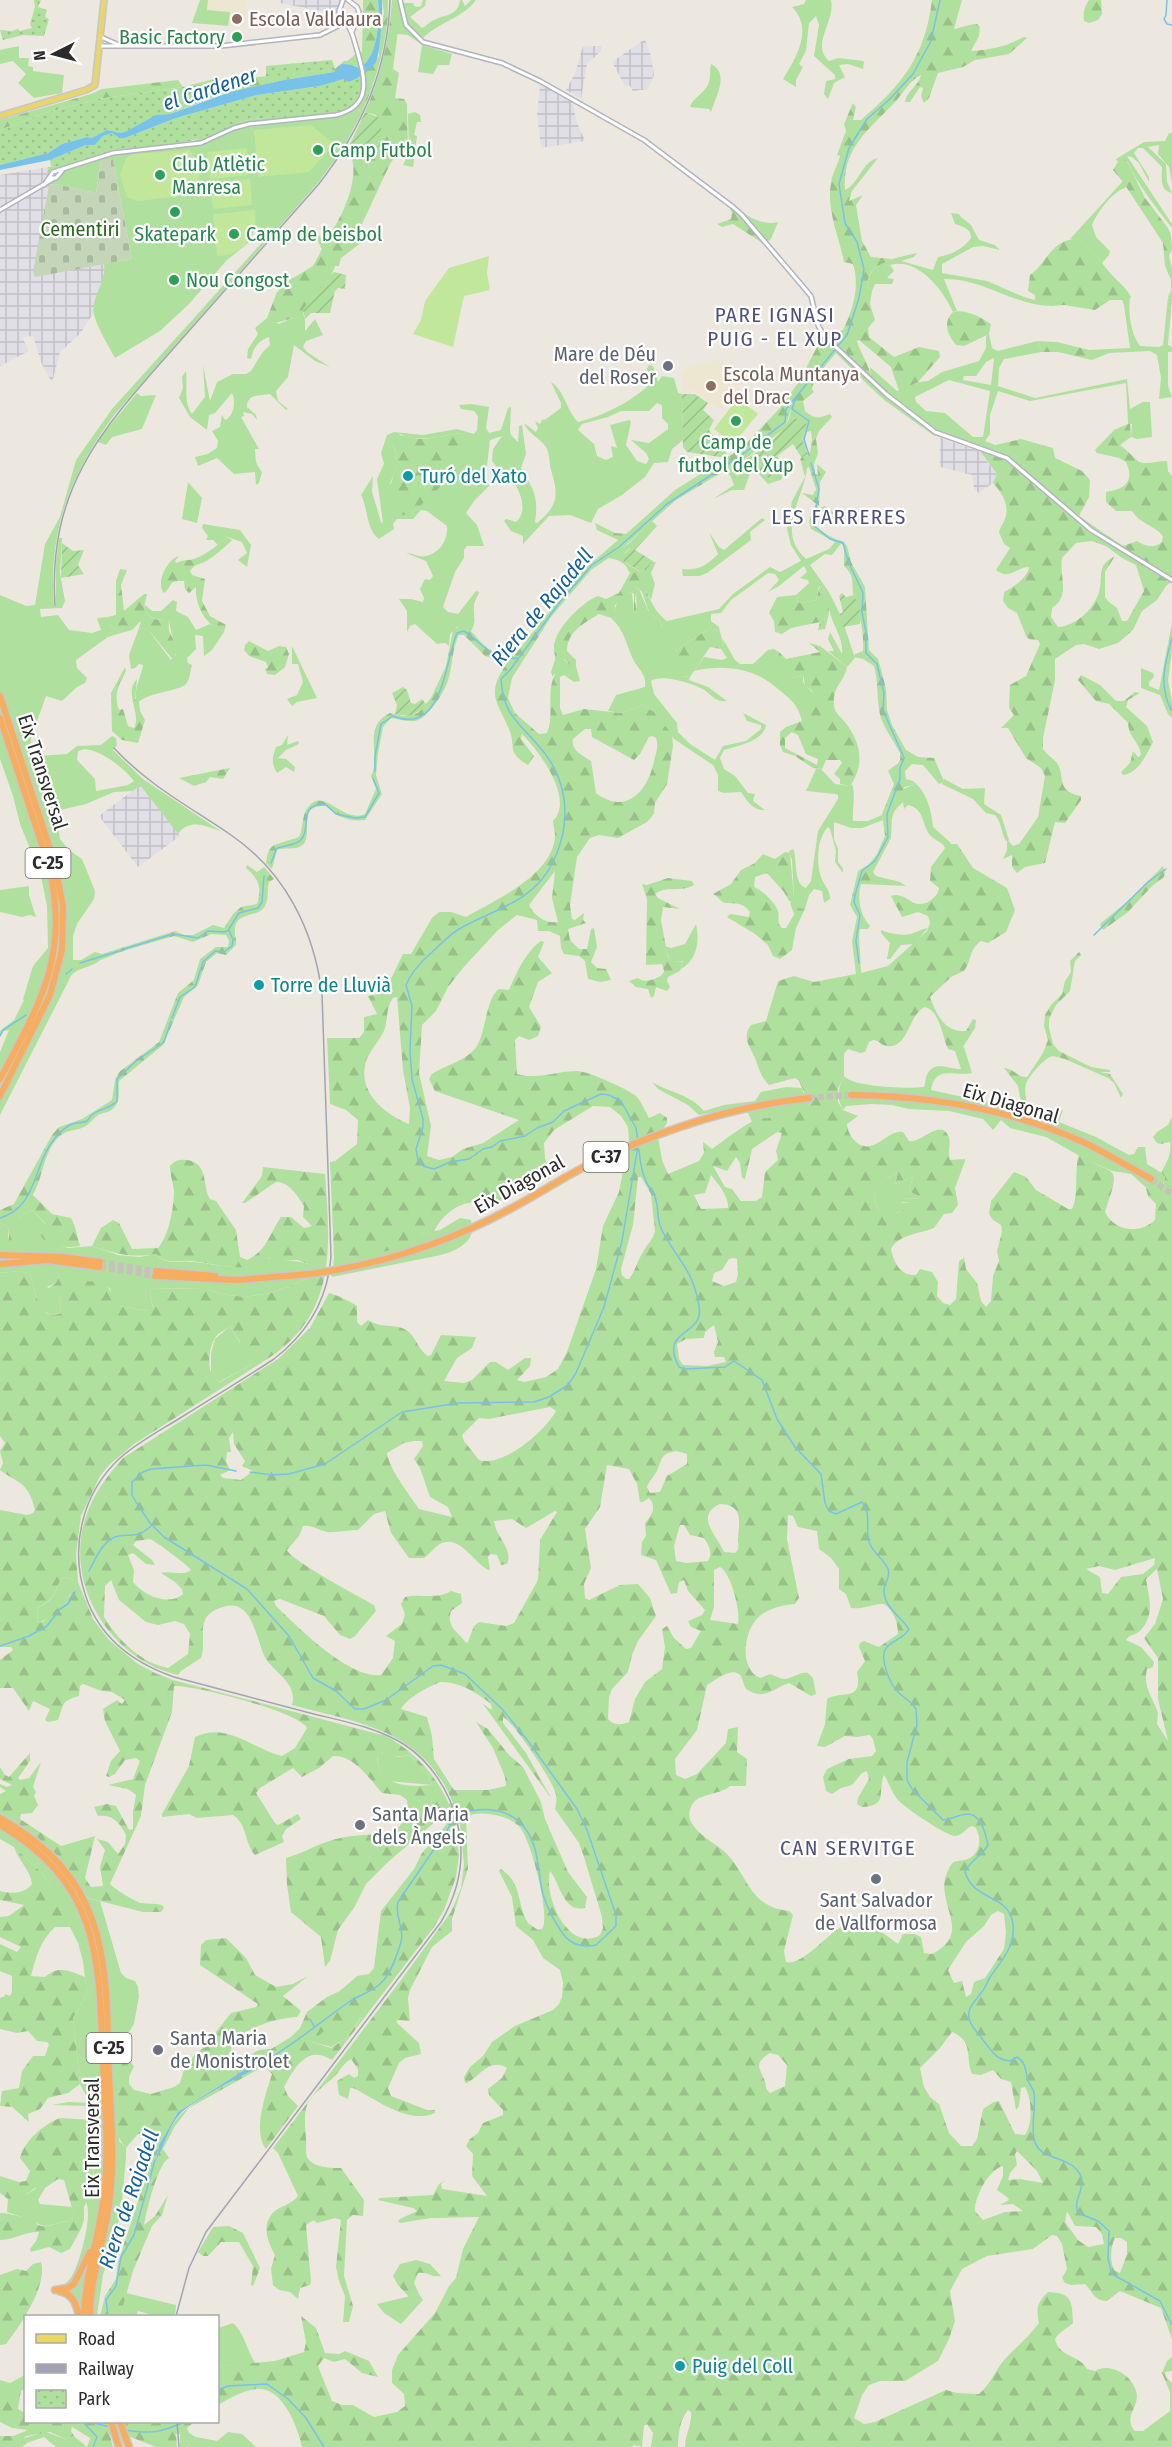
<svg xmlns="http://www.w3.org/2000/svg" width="1172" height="2447" font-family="'Fira Sans Condensed',sans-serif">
<defs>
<pattern id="industrial-grid" width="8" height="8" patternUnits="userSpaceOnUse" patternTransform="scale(1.5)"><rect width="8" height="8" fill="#e1dfe6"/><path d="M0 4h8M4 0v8" fill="none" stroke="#c1c0c5"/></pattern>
<pattern id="forest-firs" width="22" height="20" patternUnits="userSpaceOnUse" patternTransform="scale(1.5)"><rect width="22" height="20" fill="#b0e09e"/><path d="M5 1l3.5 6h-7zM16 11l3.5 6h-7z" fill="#98c088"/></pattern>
<pattern id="cemetery-stones" width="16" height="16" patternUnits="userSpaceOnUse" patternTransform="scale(1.5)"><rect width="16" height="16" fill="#c4d6b7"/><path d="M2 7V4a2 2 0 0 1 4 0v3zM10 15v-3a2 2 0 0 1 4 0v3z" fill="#a9b89e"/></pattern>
<pattern id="park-dots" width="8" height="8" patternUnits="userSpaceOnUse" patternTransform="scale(1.5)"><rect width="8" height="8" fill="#b0e09e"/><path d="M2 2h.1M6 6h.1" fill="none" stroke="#98c088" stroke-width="1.8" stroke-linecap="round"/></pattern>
<pattern id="garden-furrows" width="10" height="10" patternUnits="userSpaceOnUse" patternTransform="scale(1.5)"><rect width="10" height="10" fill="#b0e09e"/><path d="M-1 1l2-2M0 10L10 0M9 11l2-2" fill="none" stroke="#98c088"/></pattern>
</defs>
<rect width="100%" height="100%" fill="#ede8df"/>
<path fill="url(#industrial-grid)" d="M 280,0 L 342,0 L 337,14 L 280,3 Z
M 645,39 L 651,56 L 654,75 L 648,89 L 633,91 L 629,85 L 625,86 L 612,62 Z
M 583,46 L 601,46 L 601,51 L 587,64 L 581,99 L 566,90 L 575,73 Z
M 540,84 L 573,101 L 576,120 L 585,141 L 541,148 L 537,114 Z
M 48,167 L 46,179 L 49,185 L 34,276 L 104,264 L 105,270 L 93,314 L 80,334 L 60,352 L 52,383 L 41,362 L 33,336 L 22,337 L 29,351 L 0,366 L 0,175 Z
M 940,438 L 979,451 L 997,474 L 993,483 L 979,493 L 974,488 L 972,475 L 940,467 Z
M 140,785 L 180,836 L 138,867 L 99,816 Z"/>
<path fill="#ede6d0" d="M 208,0 L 245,0 L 247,3 L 245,26 L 228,26 L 229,12 L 207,10 Z
M 715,359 L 745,380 L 721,411 L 695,391 L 682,391 L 682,372 L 684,370 Z"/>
<path fill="#b0e09e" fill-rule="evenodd" d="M 200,0 L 208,0 L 207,10 L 230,12 L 228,26 L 192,23 Z
M 423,0 L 426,0 L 425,6 L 410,17 L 422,28 C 427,26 429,22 434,20 C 446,14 458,16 460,0 L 462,0 L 465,6 L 471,0 L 476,0 C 462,19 438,22 422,39 L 422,45 L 452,54 L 449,65 L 438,65 L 433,74 L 418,72 L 422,45 L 408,35 L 397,34 L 398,3 L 413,3 L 414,6 L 417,7 L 421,6 Z
M 806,0 L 831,0 C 836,21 810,44 829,61 L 838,58 L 864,61 L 863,69 L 848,64 L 839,65 L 845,77 L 834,83 L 828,99 L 824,94 L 826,81 L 835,79 L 835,75 L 814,56 L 819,25 L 816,16 L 809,23 L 806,51 L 799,64 L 803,67 L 796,80 L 796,87 L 783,79 C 796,58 814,29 792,7 L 804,4 Z
M 19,46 L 19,58 L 29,58 L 28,66 L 33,67 L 33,71 L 64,75 L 62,93 L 34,98 L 18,83 L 26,74 L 13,61 L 0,64 L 0,50 Z
M 711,64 C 730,73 716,96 711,112 L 709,109 L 690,107 C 693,98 700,96 706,88 C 712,80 709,72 711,64 Z
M 354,102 L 357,109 L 362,113 L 341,152 L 317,184 L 115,414 C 71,473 48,530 54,605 L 56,605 L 56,563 L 59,538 L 62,538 L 60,573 L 65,601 L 62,608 L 40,609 L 41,617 L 58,615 L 69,630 L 92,633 L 101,630 L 97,618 L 108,617 L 110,625 L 121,633 L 108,637 L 76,660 L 77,668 L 87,678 L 85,683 L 77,687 L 62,701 L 46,696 L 31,738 L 32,754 L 36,756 L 67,754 L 77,746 L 101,745 L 112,736 L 116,738 L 117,745 L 113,750 L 143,779 L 222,832 C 206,826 190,818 178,834 L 140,785 L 133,791 L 114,792 L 86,804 L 56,811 L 60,839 L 69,850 L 82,859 L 95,891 L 94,899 L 77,924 L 73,936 L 73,960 L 81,960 L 95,952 L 102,954 L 103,957 C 95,968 79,966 71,976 L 0,1115 L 0,1052 L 9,1030 L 4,1031 L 0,1037 L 0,1031 L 14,1020 L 24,1000 L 23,999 L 33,966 L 48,948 L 47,906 L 37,856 L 33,856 L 20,824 L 13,796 L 0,759 L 0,595 L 26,606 L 35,605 L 45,544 L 60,517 L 76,460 L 112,409 L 266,238 L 256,228 L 248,243 L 226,261 L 189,304 L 160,331 L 115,358 C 108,345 98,329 94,315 C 90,298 107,281 104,264 L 132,259 L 113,160 L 101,161 L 96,193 L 55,184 L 49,185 L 46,179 L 48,167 L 69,164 L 116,150 L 194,141 L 233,124 L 253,119 L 337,111 ZM 85,749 C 102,751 123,767 134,781 L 128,785 L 96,791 L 95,779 L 77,760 L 78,751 Z
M 415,112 L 420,115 L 421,122 L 417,122 L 414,135 L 417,136 L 413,167 L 403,165 L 409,153 L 408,114 Z
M 1169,133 L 1172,133 L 1172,184 L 1169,167 L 1158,154 L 1159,145 L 1148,147 L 1166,164 L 1167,182 L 1172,193 C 1159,190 1162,178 1162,167 L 1143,148 L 1138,148 L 1134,153 L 1149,177 L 1149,182 L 1139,163 L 1132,157 L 1127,156 L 1172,224 L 1172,228 C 1156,207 1137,184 1127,161 L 1117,161 L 1116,159 L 1144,142 L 1165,141 Z
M 1123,181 L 1127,187 C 1113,191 1098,211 1092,225 L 1096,237 L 1110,251 L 1109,255 L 1102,263 C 1093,252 1085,240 1070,239 Z
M 951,213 L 959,214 L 961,217 L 971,225 L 979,240 L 995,245 L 1000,250 L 983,246 L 973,247 L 942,264 L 942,273 L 987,281 L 1024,297 L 1046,303 L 1050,306 C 1013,305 982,278 944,279 L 957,311 L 953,312 C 943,290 918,257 890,265 L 894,271 L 887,278 L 894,279 L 892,284 L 875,284 L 872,291 L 867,287 C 868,261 896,258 917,253 L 914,257 L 901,261 L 933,270 L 938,257 C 951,255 963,249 971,238 C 971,228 963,227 955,224 Z
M 1168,297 L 1172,299 L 1168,345 L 1172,347 L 1172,352 L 1168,352 L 1168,386 L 1172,397 L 1159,399 L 1161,378 L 1157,355 L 1150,351 L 1109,353 L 1109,349 L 1130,348 L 1124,305 L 1130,299 C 1128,314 1131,334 1140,346 L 1159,347 L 1163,345 Z
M 267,318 L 279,324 L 290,319 L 305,319 L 305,331 L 315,319 L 323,335 L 306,341 L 303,347 L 307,352 L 330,367 L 315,361 L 294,345 L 288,377 L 276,391 L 278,401 L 288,409 L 286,410 L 270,394 C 260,396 247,393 247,407 L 256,415 L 257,420 L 252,414 L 243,412 L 244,416 L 241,417 L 259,449 L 255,449 C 256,463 255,462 262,472 L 259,483 L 256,485 L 255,472 L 234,474 L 217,458 L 198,466 L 195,457 L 208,454 L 217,448 L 218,441 L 212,431 L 220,427 L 222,415 L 225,420 C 234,416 236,401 232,393 L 215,413 L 209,415 L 207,430 L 190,417 L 179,398 L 183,388 L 182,377 L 186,371 C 188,385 183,402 192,414 L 205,397 L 203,365 L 210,401 L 217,382 L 233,374 L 246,374 L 251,371 L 262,353 L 270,345 L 269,337 C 258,341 253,348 251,359 L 247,358 L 248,349 L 258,334 L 255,328 Z
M 989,334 L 992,348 L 998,351 L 1037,341 L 1042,352 L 1004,359 L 999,368 L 998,386 L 1035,398 L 1127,379 L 1130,409 L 1143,402 L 1150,402 L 1152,437 L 1137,439 L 1131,437 L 1132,424 L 1128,423 L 1126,383 L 1030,401 L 998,391 L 990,415 L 990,434 L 985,441 L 995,445 L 996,450 L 989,453 L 933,435 L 884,400 L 868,385 L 871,384 L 870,367 L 897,391 L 918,382 L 928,381 L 942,372 L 979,361 L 986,348 L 986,336 ZM 994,358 L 991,385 L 963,380 L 964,376 L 976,376 L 986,362 ZM 949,380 L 990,391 L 983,437 L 973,437 L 945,413 L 926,411 L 916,402 L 915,397 Z
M 649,365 L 653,366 L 658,382 L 662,376 L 674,378 L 678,393 L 682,394 L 683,440 L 672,449 L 668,462 L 654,463 L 645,477 L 622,495 L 598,509 L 591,523 L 570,515 L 549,516 L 523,544 L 523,536 L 511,531 L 504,521 L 506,519 L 516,522 C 529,511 520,489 510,477 C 504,471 499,471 492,461 L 493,449 L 502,436 L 490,440 L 485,483 L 490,485 L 474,501 L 466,513 L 477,525 L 484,546 L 467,546 L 464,550 L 464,558 L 455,572 L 443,607 L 448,612 L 458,614 L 476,591 L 479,592 C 478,596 474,601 474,606 C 473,617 477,621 471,631 L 457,627 L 450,634 L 449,646 L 445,643 L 437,644 L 415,624 L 410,626 L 407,632 L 407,611 L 399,599 L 411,599 L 423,602 L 424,598 L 420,589 L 425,579 L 430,580 L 433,576 L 426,561 L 406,553 C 413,553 420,558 426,556 C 440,553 448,540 447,526 L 427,511 L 421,510 L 413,519 L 397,519 L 393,524 L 394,529 L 379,539 C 366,530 368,508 361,495 L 373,476 L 372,492 L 381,522 L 383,523 L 377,479 L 384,464 L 381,453 L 387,435 L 394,432 L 423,435 L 457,429 L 474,434 L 477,430 L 478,416 L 474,411 L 461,409 L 459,405 L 471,404 L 489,407 L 486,428 L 489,433 L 501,430 L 508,408 L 511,407 L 510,430 L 511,435 L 518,442 L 519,426 L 522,425 L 526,454 L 521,468 C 533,489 539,496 535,522 L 537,523 C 558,506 559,496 551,470 C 549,463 550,454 546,447 C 540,438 528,434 524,423 L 536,432 L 538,428 L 535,421 L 540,424 L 542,420 L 546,419 L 561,408 L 561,403 L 551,382 C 564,390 567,411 578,422 C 603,416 633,401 651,383 L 647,369 ZM 657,403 L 662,405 L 662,418 L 668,424 L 668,429 L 649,443 L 631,440 L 646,453 L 649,459 L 646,464 L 637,461 L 626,445 L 631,422 L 629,420 L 610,425 L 617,448 L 611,446 L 613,457 L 606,460 L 597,456 L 594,444 L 578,430 L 582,424 L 608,417 L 621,411 L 649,411 ZM 461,433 C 478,454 426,501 411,514 L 390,483 C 397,469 401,456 391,443 L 400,434 C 420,443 441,436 461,433 Z
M 137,393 L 141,396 L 156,395 L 142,429 L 112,437 L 106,445 L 98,442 L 102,435 Z
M 803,401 L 805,411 C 816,420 818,418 830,414 L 832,417 L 819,431 L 816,439 L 812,440 L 811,431 L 807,432 L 805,439 L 807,452 L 802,441 L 806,428 L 802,418 L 789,419 L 792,406 Z
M 807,460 L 810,466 L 807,468 C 804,499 775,531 806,559 L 829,549 L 835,542 L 811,529 L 809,521 L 816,504 L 819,508 L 825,506 L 833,512 L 833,514 L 824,511 L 817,513 L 814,525 C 822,531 833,540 843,541 L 832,555 L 825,554 L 810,565 L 829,592 L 841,616 L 855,658 L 847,667 L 828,651 L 834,651 L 828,639 L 830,632 L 842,654 C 844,640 833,625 830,613 C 828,602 828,595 821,586 L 819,586 L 816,600 L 801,603 L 797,601 L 796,595 L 809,583 L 808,580 L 800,578 L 807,572 L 804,566 L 779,586 L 768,592 L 779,580 L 775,574 L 768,573 L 731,600 L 721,613 L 711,614 L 711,621 L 719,627 L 720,632 L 710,628 L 675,651 L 681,676 L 690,677 L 689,680 L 708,687 L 727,701 C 716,702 713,697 706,691 C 696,684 661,673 651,681 L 654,694 L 677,723 L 678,732 L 690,744 L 715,760 L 723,746 L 746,741 L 761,729 L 761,725 L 747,721 L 743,713 L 766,725 C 764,741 737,746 724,750 L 720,758 L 724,769 L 735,776 L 748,793 L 755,794 L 753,801 L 765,810 C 753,811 748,802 741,792 L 724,793 L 718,791 L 718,775 L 713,765 L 674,739 L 654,712 L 643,705 L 621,713 L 608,711 L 616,695 L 645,687 C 647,673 637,669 632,657 C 626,643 624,630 612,619 C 617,605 614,600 632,592 L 634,613 L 637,613 L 636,590 L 638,587 L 649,612 L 660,621 L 662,628 L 668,629 L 667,621 L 719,609 L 733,594 L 770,567 L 780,572 L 801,561 L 791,545 L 787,529 L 792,501 L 805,477 L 801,462 Z
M 751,465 L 774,482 L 768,484 L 758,473 L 751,471 L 744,490 L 732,490 L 713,499 L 734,485 L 730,475 L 723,472 L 731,467 L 732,471 L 738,476 Z
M 188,482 L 202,498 L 197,523 L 182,519 Z
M 762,518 L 765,520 L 750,532 L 751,540 L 707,573 L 699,576 L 683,576 L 682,569 C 699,571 707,565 718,554 L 709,532 L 719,547 L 724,550 Z
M 203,524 L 240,530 L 251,545 L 247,567 L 238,560 L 247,553 L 242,542 L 227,537 L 218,545 L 213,540 L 206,540 L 208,536 L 202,528 Z
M 628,544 L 630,548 L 624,553 L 625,563 L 639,571 L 646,570 L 652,562 L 656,562 L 651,573 L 655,584 L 651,600 L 644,586 L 642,578 L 631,571 L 629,573 C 628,563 615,558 606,558 Z
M 173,600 L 177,602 L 176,611 L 188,617 L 196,630 L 210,624 L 224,632 L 212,650 L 204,656 L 203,636 L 195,635 L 196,649 L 187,658 L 188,663 L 192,665 C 190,671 190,680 186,684 C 180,691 149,692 139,702 L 136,701 C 134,687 141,678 143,665 L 139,664 L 135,668 L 131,669 L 129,655 L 139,628 L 149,631 L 171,660 L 176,655 C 175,642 170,632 169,619 C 158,621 148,619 144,608 L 145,605 L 152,611 L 161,611 Z
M 1172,623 L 1172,650 L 1168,680 L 1172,702 L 1172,718 L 1168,714 L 1160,695 L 1141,688 L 1141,668 L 1153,673 L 1154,677 L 1149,682 L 1149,686 L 1159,690 Z
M 723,639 L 735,660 L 740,664 L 753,664 L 768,650 L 774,649 L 779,652 L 776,656 L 791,678 L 803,675 L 803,682 L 816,697 L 802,721 C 798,704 790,699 777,688 C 754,668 724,664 694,671 L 704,657 L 722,660 L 727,658 L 721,649 L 724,645 Z
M 292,646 L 317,698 L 297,702 L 292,706 L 287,699 L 297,695 L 303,682 L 298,664 L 292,664 Z
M 562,658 L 571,666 L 576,666 L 580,681 L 574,682 L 564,675 L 560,677 L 560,674 L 554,674 L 553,677 L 551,672 L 555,660 Z
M 288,735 L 287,745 L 298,741 L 299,744 L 286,750 L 278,758 L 286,759 L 295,767 L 294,772 L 286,767 L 277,773 C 271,763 272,757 276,747 L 282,745 Z
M 816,769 L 821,769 L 835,784 L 850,786 L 852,784 C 856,795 852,809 853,821 L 868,821 L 882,815 L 883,820 L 862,828 L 851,828 L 834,822 L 834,839 L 838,849 L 838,862 L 843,868 L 843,873 L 835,862 L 836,851 L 830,829 L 828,827 C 817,838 816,863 821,877 C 824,886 830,889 830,899 L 824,903 L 822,891 L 814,889 L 809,895 L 805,909 L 797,911 L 794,914 L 790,903 L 794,898 L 792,860 L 789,851 L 793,849 L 794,851 C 797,863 794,884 806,888 L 811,881 L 818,831 L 838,799 L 838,795 L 835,794 L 806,791 Z
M 944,779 L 963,789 L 985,788 L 984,804 L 1001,815 L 1009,840 L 1006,841 C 1001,833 1002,823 995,815 L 986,813 L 973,799 L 942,784 Z
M 913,781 C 927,792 932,812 933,827 L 951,843 L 945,848 C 942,841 935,841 930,835 C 921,824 925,809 908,805 L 904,809 L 903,802 L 894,811 L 903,789 L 914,785 Z
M 29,886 L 29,895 L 36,917 L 30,915 L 22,917 L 0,912 L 0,890 Z
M 696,924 C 700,941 697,960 681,969 L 683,961 L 674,962 L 669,959 L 665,946 L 671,948 L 685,944 Z
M 928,928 L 914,944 L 901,945 L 890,959 L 887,959 L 890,943 L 881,933 L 881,930 C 888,933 901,936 910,934 C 916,933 921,929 928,928 Z
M 964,1047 L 972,1073 C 955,1077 935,1064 931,1090 L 1005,1106 L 1026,1104 L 1054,1117 L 1063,1109 L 1059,1122 L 1096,1137 L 1129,1155 L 1134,1154 L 1138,1147 L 1145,1147 L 1147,1164 L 1165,1175 L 1163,1186 L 1157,1191 L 1150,1191 L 1131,1174 L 1112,1171 L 1087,1160 L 1046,1137 L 1010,1128 L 1001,1120 L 993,1130 L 983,1119 L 949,1111 L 909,1109 L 892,1105 L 871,1104 L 846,1106 L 843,1110 C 836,1097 838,1089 844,1076 C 853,1087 906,1089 924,1087 C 926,1083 925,1077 928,1073 C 935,1060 952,1070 961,1069 L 955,1051 Z
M 652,1082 C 671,1093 691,1095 704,1111 L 724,1105 L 755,1101 L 761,1092 L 786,1087 L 802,1088 L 803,1092 L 812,1099 C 804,1123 769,1115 752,1122 L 745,1106 L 699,1115 L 688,1105 L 658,1089 Z
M 898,1173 L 895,1184 L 913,1177 L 909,1191 L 922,1198 L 902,1199 L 902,1203 L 911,1203 L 911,1207 L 894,1214 L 879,1210 C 867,1194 882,1178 898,1173 Z
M 32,1210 L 45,1224 L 51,1244 L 69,1248 L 92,1246 L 118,1255 L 140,1257 L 156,1254 C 167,1266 178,1260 192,1262 C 222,1264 238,1274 267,1258 C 283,1262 297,1258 314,1267 L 315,1276 L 271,1293 L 244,1297 L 221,1294 L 206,1289 L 151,1288 L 150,1295 L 153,1308 L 148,1311 L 119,1306 L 112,1298 L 110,1288 C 98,1283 91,1283 79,1281 C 71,1280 68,1274 60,1274 L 56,1283 L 47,1287 L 60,1297 L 61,1313 L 51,1315 L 40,1309 L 30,1274 L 21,1271 L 0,1273 L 0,1223 L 9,1227 L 8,1239 L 19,1218 Z
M 460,1218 L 471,1220 C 477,1241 459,1250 441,1255 L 332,1277 L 334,1257 L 350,1257 L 392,1249 L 411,1236 L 440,1230 Z
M 230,1326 L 240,1343 L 256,1347 L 257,1352 L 249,1366 L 219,1382 L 211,1376 L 211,1353 L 215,1339 Z
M 68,1577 L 74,1581 C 75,1596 51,1619 38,1623 L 37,1608 C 55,1600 53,1595 61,1579 Z
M 380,1752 L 397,1757 L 409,1755 L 428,1774 L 432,1785 L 388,1781 C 380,1775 374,1761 380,1752 Z
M 0,1812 C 37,1833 66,1862 87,1898 L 100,1901 L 121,1973 L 126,1978 L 135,1981 L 138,1987 L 139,1996 L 134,2024 L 126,2037 L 121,2066 L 119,2141 L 126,2148 L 126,2157 L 121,2213 L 103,2275 L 97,2316 L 77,2316 L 69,2299 L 62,2295 L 62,2286 C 66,2283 69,2281 72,2276 C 80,2262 93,2216 86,2202 L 92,2191 L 95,2179 L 92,2166 L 93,2113 L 89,2106 L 52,2105 L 69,2102 L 90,2103 L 80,2084 L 73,2018 L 87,1994 L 83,1961 L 78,1943 L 44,1875 L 14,1847 L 0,1839 Z
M 362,2016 L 346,2038 L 331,2047 L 312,2042 C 318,2030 347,2016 362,2016 Z
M 38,2187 L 45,2188 L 38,2200 L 40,2204 L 73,2207 L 74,2215 L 69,2222 C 60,2220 54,2226 45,2226 C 38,2225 37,2222 31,2220 C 23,2217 15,2215 7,2212 L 8,2199 L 27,2194 Z
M 126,2293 L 176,2305 L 175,2316 L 155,2316 L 138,2311 L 136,2316 L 120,2316 Z
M 419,2294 L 423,2300 L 401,2324 L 384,2313 L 377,2304 Z
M 233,2323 C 244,2332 247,2351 256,2364 L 223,2366 L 218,2370 L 218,2328 Z
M 46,2432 L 65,2439 L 74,2436 L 87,2447 L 56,2447 L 44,2437 L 27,2443 L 24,2438 Z
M 228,2432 L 242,2434 L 256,2447 L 186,2447 L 196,2437 L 217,2441 Z"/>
<path fill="url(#forest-firs)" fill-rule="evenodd" d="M 363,0 L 378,0 C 380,19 378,59 359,69 L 354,65 L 339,69 L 334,72 L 284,80 L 219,95 L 216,93 L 217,84 L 220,81 L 335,69 L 344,61 L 347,61 L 355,55 L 362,52 Z
M 382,0 L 388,0 C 389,39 377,77 362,113 L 357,109 L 354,103 L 363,79 L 361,74 L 372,66 L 379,56 L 378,45 L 384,12 Z
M 392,0 L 398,0 L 399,22 L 393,69 L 399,73 L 395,98 L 404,99 L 407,104 L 408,155 L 407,158 L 395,157 L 390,164 L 362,224 L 361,243 L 341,258 L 339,266 L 335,266 L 329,281 L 312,298 L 303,313 L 305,319 C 300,320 295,318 290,319 C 280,321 276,326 267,318 L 277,292 L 288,281 L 313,266 L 322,249 L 316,238 L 317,235 L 319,235 L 321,239 L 325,239 C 341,224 366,167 346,149 L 350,144 L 352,146 L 370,145 L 381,148 L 381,124 L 376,115 L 365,112 C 381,75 389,40 392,0 Z
M 932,0 L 962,0 L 954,29 L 974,24 L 977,24 L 980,27 L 979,36 L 971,51 C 993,49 1004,47 1024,37 L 1027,38 L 1009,54 L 975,60 L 963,67 L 938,73 L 929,98 L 924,103 L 921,96 L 923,88 L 920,87 L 910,102 L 905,102 C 906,91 919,86 921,75 C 910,80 904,92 896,101 C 870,129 842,147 845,190 C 860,183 861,162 878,158 L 852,191 L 849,201 L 863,195 L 856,205 L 862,241 L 871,257 L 892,259 C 877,266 868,269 867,287 L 872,291 L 870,304 L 875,320 L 868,328 L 869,337 L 894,357 L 919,347 L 939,351 L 940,357 L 918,382 L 899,391 L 891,367 L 859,340 L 857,341 C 861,356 873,369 871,384 L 868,385 L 836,353 L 815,378 L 812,389 L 814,392 L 803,401 L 792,406 L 785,428 L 749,456 L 676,500 L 619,551 L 591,570 L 551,617 L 512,678 L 508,698 L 515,713 L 539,734 L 547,733 C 555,714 545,690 556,673 L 560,674 L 560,708 L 563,715 L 584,709 L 621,713 L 643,705 L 654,712 L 672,734 L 673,746 L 667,784 L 655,803 L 654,814 L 647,822 L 618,838 L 599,835 L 590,838 L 577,857 L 570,905 L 572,919 L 575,920 L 584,913 L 583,920 L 586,923 L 568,929 L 570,940 L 579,949 L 587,949 L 591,929 L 594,928 L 597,947 L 591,962 L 597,968 L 606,969 L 611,980 L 600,982 L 588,979 L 585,961 L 579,956 L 564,954 L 561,948 L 560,936 L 549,931 L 538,931 L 537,920 L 517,915 L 498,930 L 463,968 L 448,987 L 436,1011 L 422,1025 L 419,1073 L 431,1126 L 427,1156 L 439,1160 L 452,1157 L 463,1149 L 483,1143 L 519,1120 L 435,1091 L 429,1079 L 432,1074 C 444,1066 464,1061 474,1050 C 486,1038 485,998 499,989 L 509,990 C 516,974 526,951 541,941 L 544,942 L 538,957 L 552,973 L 538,982 L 529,1007 L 541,1027 L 538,1036 L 529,1040 L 519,1036 L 515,1040 L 517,1074 C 538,1080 557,1071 577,1071 C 588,1071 630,1090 637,1097 C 642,1103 645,1111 649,1118 L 660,1113 L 667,1118 L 667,1123 L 658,1137 L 662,1160 L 668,1174 L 699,1161 L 704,1153 L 703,1142 L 712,1149 C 722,1142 746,1123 756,1120 C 775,1115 794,1121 810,1104 L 812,1097 L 805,1094 L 799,1081 L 795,1078 L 769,1085 C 758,1073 760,1069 754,1056 C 749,1045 742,1037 751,1025 L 766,1021 L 778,981 L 794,976 L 814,982 L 856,974 L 852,941 L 857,917 L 850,905 L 858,871 L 869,864 L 877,854 L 885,836 L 882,814 L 894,784 L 888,771 C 895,764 902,765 900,753 C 894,741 885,730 881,718 C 876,703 879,682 874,666 L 863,659 L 854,657 L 855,654 L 863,651 C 864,632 860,614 854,596 C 850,585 857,578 844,566 L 844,547 L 841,543 L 843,541 L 847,546 L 851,562 L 865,587 L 869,650 L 878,659 L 881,669 L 886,689 L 887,710 L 892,725 L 906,750 L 918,757 L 934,758 C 935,761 944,780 944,782 L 939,784 L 923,765 L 912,764 L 905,771 L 906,779 L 913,781 L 914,785 L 904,787 L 892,818 L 891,838 L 873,872 L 876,876 L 900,882 L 906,886 L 861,884 C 857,898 860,915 870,926 L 868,929 L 860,929 L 859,934 L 861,973 L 888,966 L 927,931 L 930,923 L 928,916 L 918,912 L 902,917 L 891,896 C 907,890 912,913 931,900 C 936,896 938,894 939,888 L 930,881 L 931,867 L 948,844 L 957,844 L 973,868 L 1007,888 L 1015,910 L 1006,932 L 988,943 L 981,941 C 968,951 972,960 964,971 L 951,977 L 930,997 C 936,1013 944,1033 966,1031 L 973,1019 L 976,1020 L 975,1028 L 961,1050 L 955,1051 L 948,1049 C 942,1036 940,1011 925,1007 C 908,1014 909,1050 886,1046 C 881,1045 879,1040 873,1040 L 869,1042 L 865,1052 L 860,1053 L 848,1049 L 844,1054 L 844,1076 L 838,1089 L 838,1102 L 843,1110 L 858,1116 L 847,1124 C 848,1131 850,1136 855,1141 C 873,1158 887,1129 903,1132 L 909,1141 C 921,1144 939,1119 948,1135 C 952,1143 947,1151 950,1160 L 965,1159 L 965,1161 L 955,1188 L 958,1205 L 952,1213 L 944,1214 L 934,1228 C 919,1234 899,1234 891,1249 C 894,1263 900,1276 916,1275 L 920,1269 L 932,1272 L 938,1282 L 937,1296 L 943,1303 L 950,1305 L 956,1299 L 959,1261 L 964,1258 L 966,1269 L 977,1283 L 981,1301 L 986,1307 L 991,1301 L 993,1276 L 999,1261 L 997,1251 L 1002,1232 L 1001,1225 L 993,1220 L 989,1214 L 991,1201 L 1014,1172 L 1026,1177 L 1036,1190 L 1068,1209 L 1072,1209 C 1079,1196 1074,1169 1079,1154 C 1114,1179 1123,1159 1105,1212 C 1114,1231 1139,1235 1155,1220 L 1156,1204 L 1148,1196 L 1146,1188 L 1154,1191 L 1163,1186 L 1165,1177 L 1161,1172 C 1167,1163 1172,1152 1170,1142 L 1161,1144 L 1157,1143 L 1153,1137 L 1157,1132 L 1168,1125 L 1172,1117 L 1172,2339 L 1161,2308 L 1120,2291 L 1107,2301 C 1094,2301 1093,2292 1085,2284 L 1071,2285 L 1065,2283 L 1062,2278 L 1067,2269 L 1062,2244 L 1057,2236 L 1052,2235 L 1033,2249 L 987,2256 L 962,2269 L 950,2291 L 955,2321 L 949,2339 L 938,2361 L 905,2381 L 880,2381 L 869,2385 L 862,2395 L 854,2418 L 864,2424 L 875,2422 L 946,2390 L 957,2393 L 979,2394 C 991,2384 995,2370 1005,2359 C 1017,2346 1029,2337 1039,2323 C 1036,2308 1037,2303 1048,2292 C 1072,2293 1072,2300 1073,2323 C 1067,2329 1060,2331 1055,2339 C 1059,2358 1079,2354 1087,2369 L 1095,2371 C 1109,2362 1132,2375 1136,2391 C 1141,2407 1122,2416 1135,2431 L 1143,2431 L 1170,2411 L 1170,2392 L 1162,2373 L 1167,2361 L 1172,2357 L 1172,2371 L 1165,2372 L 1167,2378 L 1172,2383 L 1172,2447 L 685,2447 C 685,2435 692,2425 691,2412 L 688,2410 C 680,2419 678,2435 678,2447 L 651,2447 L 653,2433 L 647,2424 L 644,2426 L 642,2447 L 634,2445 L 632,2447 L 302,2447 C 298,2427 282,2386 256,2389 C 242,2391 230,2398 218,2405 L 218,2370 L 223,2366 L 275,2361 L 304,2352 L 306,2342 L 301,2316 L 316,2328 L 325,2353 L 339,2354 L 345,2351 L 369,2361 L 378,2377 L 362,2373 L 345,2359 L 334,2362 L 324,2358 L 318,2366 L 332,2401 L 342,2405 L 353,2405 L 374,2417 L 397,2412 L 405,2406 L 404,2394 L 392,2383 L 392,2370 L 398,2355 L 435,2313 L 449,2286 L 456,2278 L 463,2249 L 479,2217 L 431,2218 L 400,2223 L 398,2221 L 400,2219 L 417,2211 L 413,2208 L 378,2200 L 380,2198 L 433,2195 L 439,2184 L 446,2180 L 441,2184 L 442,2189 L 487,2196 L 472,2176 L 473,2154 L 466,2146 L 470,2139 L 478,2133 L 483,2123 L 503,2115 L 503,2110 L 489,2095 L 488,2089 L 502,2078 L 507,2068 C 490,2057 480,2076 467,2083 L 465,2083 L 464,2077 L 470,2067 L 483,2056 L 492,2042 L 515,2026 L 553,2010 L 559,2004 L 562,1997 L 563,1983 L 560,1970 L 543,1958 L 533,1940 L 516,1926 L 512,1897 L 499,1871 L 501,1869 C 523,1884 516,1903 528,1923 L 538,1930 L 542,1929 C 551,1918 531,1838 519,1826 C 510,1818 501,1816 489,1814 C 481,1813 473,1813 466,1817 L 468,1869 L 452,1919 L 452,1931 L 432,1947 L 410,1990 L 408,1998 L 410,2021 L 398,2020 L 396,2022 L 419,2043 L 421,2054 L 405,2058 L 399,2063 L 388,2088 L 391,2096 L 427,2110 L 435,2110 L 435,2113 C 408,2125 376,2099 353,2088 L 350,2088 L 348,2099 L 339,2095 L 337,2081 L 349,2074 L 354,2078 L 358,2076 L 358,2069 L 351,2059 C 343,2063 339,2073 332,2079 C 305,2101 303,2104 306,2138 C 307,2144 305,2152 307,2157 C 313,2168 331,2168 341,2168 L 364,2200 L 363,2216 L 353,2215 L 347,2220 L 344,2276 L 353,2306 L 349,2322 L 343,2322 L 345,2296 L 339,2281 L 336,2267 L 341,2220 L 335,2218 L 317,2223 L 314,2220 L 306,2225 L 311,2281 L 310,2285 L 300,2288 L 298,2299 L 290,2292 L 279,2290 L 273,2285 L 271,2269 L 275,2255 C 268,2242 260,2224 275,2211 C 282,2205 291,2205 298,2196 L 278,2153 L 273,2148 L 401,1980 L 451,1912 L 461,1888 L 464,1865 L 460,1823 L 455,1825 L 459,1855 L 456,1877 L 444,1910 L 434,1927 L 332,2060 C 307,2044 295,2067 284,2087 L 288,2096 L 298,2106 L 266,2149 C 252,2131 266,2093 272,2074 L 264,2066 L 189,2108 L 175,2126 L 163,2149 L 169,2158 C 157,2165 147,2210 144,2225 L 155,2216 L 168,2195 L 162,2215 L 152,2226 L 133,2271 L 120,2316 L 100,2316 L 105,2296 L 116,2279 L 118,2262 L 156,2147 L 153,2139 L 141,2133 L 137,2135 L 126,2148 C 107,2128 112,2085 123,2061 L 131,2063 L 134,2066 L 129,2077 L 129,2084 L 134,2090 L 151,2094 L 174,2087 L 180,2083 L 184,2069 L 195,2054 L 212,2042 L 216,2032 L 231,2013 L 256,2007 L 258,2004 L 200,1965 L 201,1945 L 206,1940 L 226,1938 L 246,1958 L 255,1975 L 276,1987 L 293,1984 L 308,1976 L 283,1996 L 301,2011 L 297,2017 C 271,2019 256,2026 233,2039 L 231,2051 L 225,2059 L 226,2066 L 231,2066 L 259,2050 L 271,2049 L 291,2037 L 300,2028 L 307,2012 L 327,1997 L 340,1991 L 357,1976 L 369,1974 L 374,1968 L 381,1911 L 414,1869 L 422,1853 L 446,1825 L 449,1810 L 388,1862 L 366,1884 L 355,1906 L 338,1930 L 330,1961 L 325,1967 L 321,1937 L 291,1912 L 287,1885 L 286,1858 C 301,1854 312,1847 326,1842 C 348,1834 369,1835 391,1834 C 403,1824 410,1816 407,1800 L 400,1795 L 382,1793 C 369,1778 354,1755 333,1756 L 319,1768 L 302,1777 L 293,1768 L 260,1788 L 256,1793 L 275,1823 L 278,1825 L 298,1814 L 301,1819 L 286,1829 L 282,1836 L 284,1842 L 255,1855 C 244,1843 248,1825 233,1815 L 197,1818 L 189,1814 L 162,1817 L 162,1814 L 189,1766 L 195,1737 C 226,1721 253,1749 282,1756 L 295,1748 L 307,1728 C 299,1712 194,1685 174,1686 L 172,1712 L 145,1785 L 141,1816 L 110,1884 C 113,1888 136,1902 141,1903 C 148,1904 155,1903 162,1905 L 164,1908 L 161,1912 L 143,1912 L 88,1898 C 66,1862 37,1833 0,1812 L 0,1794 L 6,1791 L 0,1787 L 0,1784 L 7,1787 L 12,1785 L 0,1779 L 0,1767 L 5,1775 L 9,1777 L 30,1753 L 30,1761 L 18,1778 L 20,1780 L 29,1778 L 41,1762 L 33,1787 L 36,1792 L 34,1796 L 38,1805 L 32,1813 L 21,1814 L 20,1819 L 61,1846 L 95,1836 L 85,1878 L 91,1887 L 103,1886 L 100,1867 L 105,1850 L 97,1839 L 108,1842 L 118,1854 L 125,1844 L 126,1835 C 120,1823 113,1814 98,1816 L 94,1807 L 107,1804 L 116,1806 L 129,1830 L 133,1829 L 133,1812 L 136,1795 L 128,1789 L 108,1785 L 133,1779 L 140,1761 L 136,1758 L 125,1760 L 115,1774 L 109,1777 L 106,1776 L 111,1761 L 120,1751 L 105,1721 L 103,1709 L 117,1700 L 122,1704 L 125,1700 L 112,1692 L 102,1691 L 83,1684 L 80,1686 L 79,1696 C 59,1702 65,1704 58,1720 L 48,1722 L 45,1720 L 50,1709 L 33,1701 L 29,1711 L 13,1688 L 0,1688 L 0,1660 L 13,1650 L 11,1647 L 0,1647 L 0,1510 L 27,1515 L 33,1513 L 35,1510 C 27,1480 21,1486 0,1470 L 3,1463 L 0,1451 L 5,1443 L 0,1436 L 0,1273 L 21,1271 L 30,1274 C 36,1289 37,1323 61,1313 L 60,1297 L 46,1290 L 56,1283 L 60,1274 L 67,1274 L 79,1281 L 105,1282 L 119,1306 L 148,1311 L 153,1307 L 150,1295 L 151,1288 L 206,1289 L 221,1294 L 244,1297 L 271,1293 L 315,1276 L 314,1267 L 298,1260 L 275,1261 L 269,1258 C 263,1260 258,1264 252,1266 C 229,1270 213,1263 191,1261 C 177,1260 167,1265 156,1254 C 132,1258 115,1254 92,1246 L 101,1228 L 113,1220 L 119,1223 L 132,1249 L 158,1248 C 169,1235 173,1211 174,1194 C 174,1185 170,1176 170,1166 C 175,1160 180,1159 187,1160 C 209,1163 202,1186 210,1199 L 216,1201 L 236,1230 L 240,1257 L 247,1260 C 268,1250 269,1234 281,1217 L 291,1217 L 304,1228 L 312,1226 L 303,1217 L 304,1206 C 297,1195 289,1182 276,1182 L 245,1203 L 242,1203 L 262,1176 L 263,1167 L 325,1174 C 330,1244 337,1308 275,1354 L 134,1444 L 109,1465 L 100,1476 L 81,1516 L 76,1554 L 78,1582 L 93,1619 L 109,1640 L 138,1664 L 155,1673 L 173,1680 L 386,1736 C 416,1753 435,1774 449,1804 L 453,1803 C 424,1730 359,1723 292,1705 C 298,1684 276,1674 266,1659 C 256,1643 254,1597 223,1607 C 192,1616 208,1639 201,1658 L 181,1671 L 178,1675 C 110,1659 63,1584 86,1516 C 94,1493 107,1476 123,1458 L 278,1359 L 310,1328 L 329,1293 C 335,1294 351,1302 357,1306 L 357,1322 L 361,1326 L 368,1320 C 382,1329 395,1323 406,1330 C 416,1336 418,1350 428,1356 L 431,1355 L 441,1335 L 476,1337 L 472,1348 L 457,1358 L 444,1381 L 464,1383 L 472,1380 L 490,1362 L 496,1362 L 508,1370 L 525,1358 L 531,1358 L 530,1366 L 517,1380 L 524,1382 L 546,1377 L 558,1369 L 567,1352 L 596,1269 L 603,1226 L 619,1192 L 629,1140 L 628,1127 L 621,1116 L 610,1107 L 593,1106 L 554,1130 L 544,1143 L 545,1158 L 551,1174 L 549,1179 L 526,1179 L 511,1187 L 497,1206 C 491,1206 488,1203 482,1202 C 461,1200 442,1214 434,1232 C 408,1234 411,1242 391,1250 C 380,1253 345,1259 334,1257 L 330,1162 L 335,1161 L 357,1144 L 358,1120 L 346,1110 L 330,1104 L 327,1038 L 359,1038 L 364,1032 L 364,1017 L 377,1014 L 368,996 L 379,994 L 386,989 L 403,954 L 411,954 L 432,918 L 439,912 L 451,912 L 466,917 C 495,900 554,875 555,835 C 555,830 553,826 553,821 C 575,799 539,751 522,734 L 521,739 L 534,756 L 528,765 C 505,751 517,748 509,729 C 496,699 486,694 507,663 L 485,656 L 464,635 L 459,635 C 452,648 453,663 449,677 C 446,690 429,718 415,721 C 406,722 399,719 391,718 L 383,727 L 378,754 L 376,775 L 382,794 L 365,820 C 349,822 337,817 326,806 C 294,804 316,836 301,846 C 295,850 285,847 277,850 L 272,869 L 266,863 C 267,856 268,849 274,845 L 299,837 C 304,828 301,814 309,806 C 324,787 344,824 365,814 L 376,789 L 371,776 C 382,757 361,727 390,713 L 403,716 L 418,713 L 431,698 L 446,666 L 453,630 C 468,620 475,638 485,646 C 493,653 503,655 514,656 L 579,574 L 618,540 L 597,530 L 595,523 L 615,533 L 626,534 L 675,490 L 742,448 L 779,409 L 798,383 L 824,334 L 843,330 C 853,311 860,285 853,264 L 844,262 C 839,237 826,209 831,183 C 832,173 838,165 840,156 L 837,155 L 846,131 L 844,124 L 853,103 L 856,107 L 853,120 L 861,120 C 903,84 925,56 932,0 ZM 585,729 L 591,729 L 592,737 L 634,760 L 640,754 L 649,737 L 652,736 L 656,738 C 659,747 656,752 654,761 C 648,791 626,816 596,793 L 591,761 C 582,755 571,751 573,739 ZM 555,871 L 552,898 L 558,922 C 546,924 534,916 529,905 ZM 397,997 L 403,1070 L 410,1108 L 409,1124 C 382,1113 354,1089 368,1056 C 372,1048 379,1041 383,1033 C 389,1021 385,1009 393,998 ZM 777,1132 L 782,1133 L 776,1151 L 778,1160 L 765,1172 L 762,1197 L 756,1201 L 741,1201 L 732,1189 L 725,1187 L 713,1166 L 727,1171 L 736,1157 L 740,1163 L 742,1178 L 745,1179 L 752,1149 ZM 898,1173 L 895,1184 L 913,1177 L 909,1191 L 922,1198 L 902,1199 L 900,1202 L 911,1203 L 911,1206 L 897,1213 L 879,1210 C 867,1195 882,1178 898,1173 ZM 711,1175 C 718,1184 729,1196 728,1208 L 701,1209 L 694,1195 L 705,1193 ZM 638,1177 L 641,1177 L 651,1194 L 655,1231 C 653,1240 647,1244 643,1252 C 637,1261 636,1270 629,1279 L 626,1279 L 622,1275 L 621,1269 L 633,1225 ZM 734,1258 L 737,1259 L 738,1274 L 736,1282 L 724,1286 L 712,1281 L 714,1273 L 722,1270 L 729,1259 ZM 714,1325 L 718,1342 L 714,1352 L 715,1357 L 724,1357 L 726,1362 L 707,1366 L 683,1365 L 679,1359 L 677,1344 L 686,1339 L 704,1338 L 705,1332 ZM 230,1326 L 243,1347 L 254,1346 L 257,1351 L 249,1366 L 220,1382 C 204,1377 208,1344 218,1334 C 222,1331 227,1329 230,1326 ZM 550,1407 L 556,1411 C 545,1431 504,1467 479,1460 L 464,1441 L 462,1435 L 479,1418 L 489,1419 ZM 233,1432 L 234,1444 L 245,1461 L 242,1466 L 253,1471 L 241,1480 L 223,1478 L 220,1475 L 230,1470 L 226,1461 L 227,1452 L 231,1452 L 229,1438 ZM 414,1441 L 422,1441 L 423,1446 L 414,1459 L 420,1468 L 430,1497 L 448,1507 L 452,1517 L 419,1509 C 409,1494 389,1469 387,1453 L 404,1443 ZM 676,1451 L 687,1454 L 687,1464 L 667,1476 L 660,1492 L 650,1493 L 647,1487 C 649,1481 652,1479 655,1474 C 663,1463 657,1454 676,1451 ZM 607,1465 L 629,1469 L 637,1484 L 640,1502 L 643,1502 L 649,1498 C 657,1507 652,1515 645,1523 L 646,1536 L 642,1542 L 641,1555 L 656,1560 L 671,1594 L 677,1593 L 679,1582 L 684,1580 L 688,1591 L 705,1610 L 702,1615 L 688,1621 L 691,1627 L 701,1631 L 691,1648 L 686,1649 L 674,1638 L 667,1626 L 662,1629 L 665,1647 L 662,1669 L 645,1682 L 635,1699 L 629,1722 C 621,1725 614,1726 608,1719 L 609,1697 L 612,1689 L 628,1672 L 632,1655 L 638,1641 L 656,1616 L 650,1598 L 638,1584 L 620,1585 L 589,1600 L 585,1598 L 584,1584 L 591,1568 L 585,1529 L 600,1507 ZM 720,1504 C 744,1505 739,1522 738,1539 C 738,1545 740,1548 735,1553 L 724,1552 C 719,1538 693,1516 720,1504 ZM 385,1511 L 391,1533 L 409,1558 L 424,1558 C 430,1554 436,1545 442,1543 C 462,1535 477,1568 490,1570 L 488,1557 L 490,1554 L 497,1555 L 501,1565 L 507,1564 C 514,1549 495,1536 494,1521 L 512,1519 L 526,1528 L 555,1511 L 557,1512 L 540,1540 L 538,1580 L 514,1623 L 506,1626 L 479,1622 L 474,1626 L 468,1642 L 466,1643 C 458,1631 446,1628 451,1611 L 462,1603 L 461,1594 L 451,1591 C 437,1600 421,1593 405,1597 L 401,1604 L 405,1614 L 402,1624 L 386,1636 L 395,1641 L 393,1658 L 381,1675 C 349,1679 298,1627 276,1606 L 274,1601 L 280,1599 L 324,1616 L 340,1635 L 350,1639 L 355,1636 L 376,1611 L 374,1605 C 360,1597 290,1560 287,1550 L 299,1536 L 303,1526 C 312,1525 318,1530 327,1532 C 335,1533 349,1530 358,1530 L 374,1514 ZM 788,1515 L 793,1516 L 798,1527 L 817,1531 L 819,1549 L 831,1558 L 839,1569 L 839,1589 L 846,1594 L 851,1608 C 863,1610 873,1603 884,1604 C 893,1610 898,1622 898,1634 L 879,1647 L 864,1641 L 860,1643 L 859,1647 L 865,1661 L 857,1672 C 863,1703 842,1690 827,1699 L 825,1724 L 817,1746 L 825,1747 L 845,1736 L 857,1737 L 870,1735 L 873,1739 L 876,1751 L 872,1756 L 849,1759 L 827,1769 L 823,1777 L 826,1791 L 832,1794 L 841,1788 L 852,1785 L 862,1773 L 867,1771 L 869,1779 L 858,1798 L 857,1804 L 862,1807 C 889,1806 877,1792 884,1775 C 889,1783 892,1793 898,1800 C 904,1807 949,1838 956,1836 C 962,1835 966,1829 971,1826 L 975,1827 C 982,1837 981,1853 968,1859 C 964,1861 958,1860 954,1862 C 950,1864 947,1873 945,1878 C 939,1908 972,1934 932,1954 L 924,1953 L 921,1937 L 915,1934 L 903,1934 L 898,1944 L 883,1933 L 856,1920 C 833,1924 805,1967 786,1962 L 784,1951 L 793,1915 L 789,1911 C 750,1907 749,1878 727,1854 C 716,1842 681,1828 691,1807 C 697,1792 719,1796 730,1786 L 746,1786 L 747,1759 L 737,1752 L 738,1727 L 728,1729 L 726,1743 L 697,1774 L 685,1779 L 676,1775 L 675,1759 L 697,1730 L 707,1685 C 714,1681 732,1666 740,1675 C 743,1678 743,1685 746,1689 C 764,1701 772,1689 789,1683 L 811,1696 L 816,1694 L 813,1678 L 808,1673 C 800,1672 797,1676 789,1678 C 782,1681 777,1676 770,1674 L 760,1678 C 737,1668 744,1624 764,1613 C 774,1607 784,1605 795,1604 L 799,1598 L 787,1539 ZM 680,1525 L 684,1525 L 690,1535 L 704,1538 C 709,1545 713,1553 708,1561 L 686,1563 L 676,1561 L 674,1546 ZM 150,1539 C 154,1540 189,1566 191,1570 C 183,1577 171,1570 161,1573 L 175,1582 L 182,1589 L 183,1594 C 169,1607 143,1595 133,1582 L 134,1570 L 128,1555 L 133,1553 L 146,1564 L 155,1565 L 152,1560 L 133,1545 L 136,1541 ZM 1155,1558 L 1154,1565 L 1143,1574 L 1121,1577 L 1108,1594 L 1102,1593 L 1100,1577 L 1086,1569 L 1099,1566 L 1115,1570 ZM 720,1567 C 731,1573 741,1612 738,1624 L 710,1620 L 714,1607 L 714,1570 ZM 1157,1569 L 1163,1599 L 1155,1624 L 1144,1638 L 1158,1658 L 1158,1699 L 1168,1741 L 1157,1724 C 1157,1719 1159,1714 1157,1710 C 1151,1695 1143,1686 1147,1669 L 1153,1667 L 1154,1662 L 1141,1647 L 1126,1640 C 1130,1634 1137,1635 1141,1630 C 1155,1614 1149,1597 1146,1579 ZM 68,1577 L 74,1581 L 70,1596 L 43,1622 L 38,1623 L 37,1608 C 55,1599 53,1595 61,1579 ZM 111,1580 L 119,1600 L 146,1622 L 158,1625 L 175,1621 L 184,1624 L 190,1634 L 188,1654 L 168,1668 C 141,1663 118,1640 104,1617 L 105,1586 ZM 440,1682 C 459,1681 477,1693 491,1704 L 492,1710 L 483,1704 L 551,1798 L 526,1753 L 503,1723 L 503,1717 C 514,1722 554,1782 556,1795 C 557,1799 556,1805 555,1809 L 579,1843 L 584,1857 L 602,1917 L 603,1928 L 600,1935 C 568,1954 543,1895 550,1871 C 560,1883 563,1913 585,1908 L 587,1897 L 568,1872 L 545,1819 L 541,1802 L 523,1767 L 509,1755 L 488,1729 L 476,1722 L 493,1748 L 505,1777 L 506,1786 L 488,1790 L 454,1790 L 434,1759 L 432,1736 L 427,1717 L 401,1709 C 407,1698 428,1687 440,1682 ZM 381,1752 L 393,1757 L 409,1755 L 428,1774 L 432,1785 C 413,1787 383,1787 378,1765 C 377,1760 377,1756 381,1752 ZM 998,1911 L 1004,1914 L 1006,1933 L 1004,1949 L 985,1978 L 974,1982 L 971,1994 L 966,1997 L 962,1981 L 954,1983 L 948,1970 L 966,1942 L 984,1926 L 991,1915 ZM 354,2017 L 362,2017 L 346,2038 L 331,2048 L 312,2042 L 324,2031 ZM 952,2032 C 974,2041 965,2057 972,2074 L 981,2075 L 993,2070 L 1001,2079 L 1011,2082 L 1016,2110 L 1019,2106 L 1021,2088 L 1025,2087 C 1032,2099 1033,2123 1025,2135 L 1015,2134 L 999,2101 L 994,2102 L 983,2109 L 977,2139 L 972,2146 L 961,2146 L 949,2133 L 939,2104 L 930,2097 L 924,2087 L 920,2068 L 940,2048 ZM 770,2053 L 778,2055 L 787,2065 L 785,2086 L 770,2093 C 764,2088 767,2086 764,2079 C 759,2067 754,2063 770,2053 ZM 263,2058 L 260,2066 C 238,2077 190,2101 176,2120 C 167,2131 164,2146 156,2158 L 159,2145 L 178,2112 ZM 1017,2151 L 1037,2171 L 1043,2183 L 1020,2179 L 1008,2180 L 1010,2173 L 1017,2165 L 1015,2154 ZM 1003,2166 L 1003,2176 L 997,2190 L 1007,2197 L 1009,2200 L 1000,2205 L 1013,2204 L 1023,2211 L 1005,2212 L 983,2220 L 975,2211 C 974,2198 989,2169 1003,2166 ZM 1067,2211 L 1075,2226 L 1096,2227 L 1102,2234 L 1104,2244 L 1088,2247 L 1078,2240 L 1065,2222 ZM 1115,2238 L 1121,2238 L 1127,2242 L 1127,2254 L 1120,2273 L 1114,2270 C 1110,2261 1110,2247 1115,2238 Z
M 1089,0 L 1101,0 L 1102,14 L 1098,20 L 1089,23 L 1084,21 C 1083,13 1084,8 1089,0 Z
M 178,80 L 183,87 L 98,99 L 45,113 L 0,130 L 0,120 L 91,94 L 102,89 Z
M 1120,158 L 1127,161 L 1145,198 L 1168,228 L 1171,235 L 1172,249 L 1169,256 L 1172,269 L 1172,299 L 1168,297 L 1171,291 L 1171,280 L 1165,266 L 1163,243 L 1123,182 L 1113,170 Z
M 735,207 C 747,216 762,226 778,222 L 771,239 L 764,244 L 733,224 L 722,227 L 717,224 L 731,219 L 732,213 L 730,209 Z
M 1074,239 C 1092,244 1100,263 1112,275 C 1119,283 1126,287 1131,297 L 1126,304 L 1124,305 L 1122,300 L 1110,300 L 1095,310 L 1064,305 L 1050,306 L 1046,303 L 1035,301 L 1035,295 L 1028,291 L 1030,275 C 1046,264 1051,241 1074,239 Z
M 953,312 C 966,309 980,317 991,324 L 989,334 L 964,346 L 956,345 C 948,335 942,323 953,312 Z
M 1037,341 L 1057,342 L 1089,350 L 1109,349 L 1109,353 L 1092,360 L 1058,352 L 1042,352 Z
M 1130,423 L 1131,437 L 1120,445 C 1126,449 1135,459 1138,461 C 1145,466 1159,460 1167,461 L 1168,471 L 1172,476 L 1172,581 L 1166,586 L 1157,600 L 1142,611 L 1133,630 L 1118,643 L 1099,649 L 1084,644 L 1076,645 L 1055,659 L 1055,680 L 1043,738 L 1043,749 C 1047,755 1053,758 1057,763 C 1066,777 1055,791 1081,796 L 1081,800 L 1065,823 L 1055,822 L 1045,863 L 1025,867 L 1017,873 L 1012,867 L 1012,855 L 1003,859 L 1007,850 L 1007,839 L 1013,846 L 1019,844 L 1038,817 L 1045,776 L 1041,768 L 1026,758 L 1008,728 L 1001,728 L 1014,715 L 1009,708 L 1010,685 L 1026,676 L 1040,644 L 1038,640 L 1029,639 L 1026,636 L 1017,613 L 1008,608 L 1003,601 L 1004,592 C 1013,588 1028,577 1029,567 C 1016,567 1010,581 996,570 L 1010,548 L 1004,544 L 999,532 C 1000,527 1003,524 1005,519 C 1010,505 1002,493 993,483 L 997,474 L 980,451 L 989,453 L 996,450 L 995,445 L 1021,439 L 1053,448 L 1055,458 L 1082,471 L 1090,480 L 1089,497 L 1079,516 L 1123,546 L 1137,541 C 1145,546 1153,549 1162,542 L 1163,536 C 1153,524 1141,525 1132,511 L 1116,511 L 1106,502 L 1106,492 C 1125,489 1135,482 1126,462 L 1119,458 L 1097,453 L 1095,450 L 1114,430 ZM 1092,541 L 1106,546 L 1122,558 L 1136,565 L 1144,591 L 1127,621 L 1122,621 L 1117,608 L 1109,602 L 1105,597 L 1105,572 L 1115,556 C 1095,566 1104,576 1099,592 C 1094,609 1076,626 1058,627 L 1051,617 L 1052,608 C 1071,596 1059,576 1062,558 L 1076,543 Z
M 461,433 C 480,456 427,500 411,514 L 403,515 C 370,492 411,468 391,443 L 393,435 C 403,434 412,439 422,439 C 435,438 448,435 461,433 Z
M 816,439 L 818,453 L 814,464 L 815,474 L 818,475 L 817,464 L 826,472 L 820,482 L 819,506 L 802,493 L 813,495 L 816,489 L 807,461 L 802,462 L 800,460 L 802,456 L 807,456 L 808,451 L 810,453 L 812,440 Z
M 227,537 L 232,540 C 225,547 216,555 208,560 C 201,565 195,563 190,571 L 192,575 L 205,579 L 202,601 L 210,616 L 226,625 L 224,632 C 205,625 195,606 196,587 L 189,593 L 185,589 L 184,581 C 167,580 173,586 164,593 C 155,583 168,558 179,556 L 175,561 L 176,563 C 185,559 188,561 194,559 C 207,554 217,546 227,537 Z
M 120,569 L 127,570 L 121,585 L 124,611 L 144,594 L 147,594 L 144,608 C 148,619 158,622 169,618 C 169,623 168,629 170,633 C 175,642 178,651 174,661 L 150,632 L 139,628 L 141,621 L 132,630 L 121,633 L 109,624 L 108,617 L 116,615 L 116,581 Z
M 631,571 L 641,575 C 647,593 652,610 668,622 L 668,629 L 663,630 L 660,621 L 649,612 L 642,592 L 637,587 L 635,601 L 637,613 L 634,613 L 634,594 L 631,592 L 615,605 L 614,619 L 599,614 C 584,623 567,632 567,651 L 576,660 L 576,666 L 571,666 L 564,659 L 555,660 C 555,656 554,650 554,646 C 555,629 583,601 598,596 L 606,599 L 619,593 Z
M 820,585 C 833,600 830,612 825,629 L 818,630 L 820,622 L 791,628 L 782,634 L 775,632 L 774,621 L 769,613 L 777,597 L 796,595 L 797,601 L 801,603 L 816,600 Z
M 710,628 L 720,632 L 724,645 L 721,649 L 710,647 L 690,677 L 681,676 L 674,670 L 675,651 Z
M 249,641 L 268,651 L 279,646 L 286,647 L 289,654 L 285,667 L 275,675 L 267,674 L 265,669 L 268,667 L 266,662 L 249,656 L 244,650 L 245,645 Z
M 809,643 L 820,646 L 847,667 C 844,683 832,686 834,706 C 835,713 840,716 844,721 C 860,740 866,764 850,786 L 840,784 L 840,779 L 834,774 L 842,763 L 840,760 L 826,760 L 822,769 L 813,768 L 795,756 L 783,752 L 780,745 L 780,732 L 786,727 L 802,721 L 815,697 L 811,690 L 805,685 L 803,675 L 791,678 L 780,674 L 776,656 L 779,652 L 786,659 L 820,652 ZM 792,732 L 798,735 L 806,754 L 818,759 L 817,765 L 785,748 L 785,738 Z
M 125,667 L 126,671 C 119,685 113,694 119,710 L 123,709 L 128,726 L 134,728 C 142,713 123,693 137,679 L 135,699 L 139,702 L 140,711 L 145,720 L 138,743 L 122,740 L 112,731 L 111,693 Z
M 1081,675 L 1100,685 L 1116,701 L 1124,701 L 1135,692 L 1140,693 L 1128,700 L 1126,707 L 1147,726 L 1153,742 C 1146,755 1139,773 1123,775 L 1121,772 L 1130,763 L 1133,751 L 1138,757 L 1141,755 C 1139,740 1129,739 1128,723 L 1109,704 L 1096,701 L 1078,680 Z
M 230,768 L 223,779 L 210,777 L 206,782 L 194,786 L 179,778 Z
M 785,852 L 790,853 L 794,898 L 792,902 L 789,901 L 784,892 L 767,873 L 755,877 L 754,887 C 762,890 775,902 778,911 C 780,918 776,922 782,928 L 786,928 L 798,908 L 805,909 L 796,928 L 792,950 L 780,959 L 773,956 L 768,945 L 755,934 L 727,917 L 730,914 L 749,917 L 750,912 C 742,902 737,904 726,903 C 720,902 718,896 713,894 L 731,884 L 741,870 L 755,863 L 763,854 L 775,859 Z
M 247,865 L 257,872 L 264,867 L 274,879 L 269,882 C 267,889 269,899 265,906 C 258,919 235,910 235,931 C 234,935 237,939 236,945 L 226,955 L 217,953 L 206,962 L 198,985 L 184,997 L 163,1045 L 119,1081 C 118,1092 122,1104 110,1111 C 105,1113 101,1113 97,1116 C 92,1120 88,1126 82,1128 C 72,1131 65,1130 57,1139 C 43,1155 43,1177 33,1195 L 52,1214 L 71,1218 C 76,1226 77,1237 80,1246 C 68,1248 48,1248 41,1236 L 45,1223 L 32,1210 L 19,1218 L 13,1238 L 9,1242 L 9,1227 L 0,1223 L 0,1210 L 14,1204 L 52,1135 L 59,1127 L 82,1119 L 112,1100 L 115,1080 L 119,1072 L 159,1042 L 178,993 L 194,980 L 200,959 L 216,947 L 228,947 L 229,941 L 226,935 L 211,934 L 193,942 L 174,936 L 123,951 L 101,960 L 102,954 L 175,931 L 184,935 L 193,935 L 213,925 L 224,928 L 233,914 L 241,907 L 257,904 C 262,887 259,879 246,868 Z
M 1163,866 L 1165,872 L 1164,877 L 1152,886 L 1128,912 L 1103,930 L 1100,925 L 1102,922 L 1128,901 Z
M 668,878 L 692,881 L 694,885 C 682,893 666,885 655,894 L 658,898 L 680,909 L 663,907 L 661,920 L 668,958 L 672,961 L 683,962 L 680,971 L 668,977 L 667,981 L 670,987 L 667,991 L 656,987 L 654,996 L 651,998 L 648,989 L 636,987 L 629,981 L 638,978 C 645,984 654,979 661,976 L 664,971 L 662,964 L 646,965 L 647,899 L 642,884 L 647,885 Z
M 1079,952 L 1081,955 L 1075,961 L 1070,991 L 1056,1005 L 1049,1019 L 1049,1028 L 1053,1044 L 1059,1051 L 1091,1067 L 1110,1070 L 1110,1072 L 1100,1072 L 1110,1074 L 1123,1094 L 1121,1098 L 1114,1083 L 1108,1078 L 1065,1059 L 1053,1056 C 1045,1057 1028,1077 1026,1084 C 1024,1090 1026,1099 1028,1104 L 1021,1104 L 1018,1086 L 1004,1068 C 1013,1068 1018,1078 1027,1077 L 1043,1053 L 1048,1040 L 1044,1026 L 1045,1015 L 1051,1005 L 1062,994 L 1065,981 L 1071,972 L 1070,961 Z
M 14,1847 L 44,1875 L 71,1927 L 55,1927 C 40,1941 36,1957 31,1976 L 45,1977 C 59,1965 70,1971 85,1977 L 87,1994 L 73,2018 L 80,2084 L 68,2093 L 48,2098 L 40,2109 L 28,2114 L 29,2122 L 12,2107 L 0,2106 L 2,2091 L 19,2088 L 22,2071 L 33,2056 L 45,2056 L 49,2044 L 47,2042 L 37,2041 L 28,2031 L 17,2033 L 0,2029 L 0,1998 L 5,1996 L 5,1994 L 10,1996 L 12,1992 L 12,1976 L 0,1971 L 0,1944 L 17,1952 L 21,1947 L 0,1937 L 0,1917 L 9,1916 L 24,1905 L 0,1900 L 0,1891 C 11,1894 25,1894 32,1884 C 31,1871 18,1860 14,1847 Z
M 60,2118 L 93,2120 L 92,2166 L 95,2185 L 84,2207 L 84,2220 L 81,2229 L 70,2249 L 61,2253 L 49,2247 L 31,2252 L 30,2249 L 36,2241 L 39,2232 C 26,2231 14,2240 0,2240 L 0,2213 C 5,2212 27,2218 33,2220 C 39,2223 34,2224 41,2226 C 51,2228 59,2220 69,2222 L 74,2215 L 64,2180 L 58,2179 L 45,2188 L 35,2188 L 22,2197 L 8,2199 L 0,2193 L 0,2176 L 19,2182 L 26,2181 L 30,2171 L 20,2158 C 24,2141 44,2124 60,2118 Z
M 229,2226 L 243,2233 L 260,2268 L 253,2286 L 251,2285 L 253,2266 L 239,2242 L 221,2242 L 208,2256 L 203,2256 L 198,2252 L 213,2227 Z
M 416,2260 L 430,2264 L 441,2276 C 432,2278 427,2271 418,2273 L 414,2283 L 419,2294 L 409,2297 L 398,2285 L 393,2276 L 400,2264 Z
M 41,2262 C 48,2285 20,2326 6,2344 L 0,2345 L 0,2275 L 17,2269 L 26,2271 L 33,2264 Z
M 23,2376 L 25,2376 L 25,2387 L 21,2391 L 18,2409 L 25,2413 L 26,2422 L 194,2422 L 187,2428 L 189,2433 L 196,2437 L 186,2447 L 180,2447 L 180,2434 L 176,2434 L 177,2447 L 156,2447 L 128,2436 L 110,2435 L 113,2447 L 87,2447 L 90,2438 L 72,2427 L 71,2431 L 74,2436 L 65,2439 L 50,2432 L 26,2436 L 24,2438 L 27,2443 L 22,2447 L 0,2447 L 0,2436 L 13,2436 L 28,2430 L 12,2428 L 0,2422 L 0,2380 L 10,2383 Z"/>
<path fill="url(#cemetery-stones)" d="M 111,158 L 113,160 L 132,259 L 35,277 L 33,272 L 49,185 L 55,184 L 96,193 L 101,161 Z"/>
<path fill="url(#park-dots)" d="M 34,0 L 41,0 L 38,7 L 47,10 L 45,17 L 49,19 L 44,36 L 23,35 L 3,40 L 0,30 L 12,31 L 18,29 L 20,31 L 32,28 L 30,24 L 35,7 Z
M 332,60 L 335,69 L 266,77 L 266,66 Z
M 361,74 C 365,87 357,103 345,109 C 328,117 276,116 254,119 C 233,122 218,135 199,139 C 173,145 147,146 121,149 C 103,152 65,170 51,166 L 50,160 L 86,145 L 95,145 L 103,136 L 112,133 L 119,138 L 125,138 L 176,118 L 257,95 L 320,86 L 342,78 L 349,82 Z
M 214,79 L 220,81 L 217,84 L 217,92 L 219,95 L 170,114 L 157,115 L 127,131 L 121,133 L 107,130 L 92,138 L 87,137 L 62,144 L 48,153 L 0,165 L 0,130 L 45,113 L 98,99 L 183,87 Z"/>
<path fill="url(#garden-furrows)" d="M 365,112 L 378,117 L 381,124 L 382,148 C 371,145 358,150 350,144 Z
M 334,272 L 346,275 L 345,289 L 338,288 L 335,291 L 330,313 L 311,313 L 305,319 L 303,309 Z
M 682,394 L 695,394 L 708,403 L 703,410 L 714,420 L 709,430 L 729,457 L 727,458 L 687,452 L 683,447 Z
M 802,418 L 807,425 L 802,440 L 808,455 L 801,457 L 793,444 L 777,456 L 789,469 L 780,480 L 774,482 L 751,465 L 740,475 L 733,473 L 731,467 C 751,456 779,441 789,419 Z
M 652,521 L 657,526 L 635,550 L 653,561 L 646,570 L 640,571 L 624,562 L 622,555 L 630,549 L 628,544 Z
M 62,543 L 73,551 L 84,550 L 78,565 L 84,574 L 61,578 Z
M 842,593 L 846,597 L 853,595 C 859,602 862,616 860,624 L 843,627 L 840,614 L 843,612 L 839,596 Z
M 403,687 L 407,690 L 411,703 L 415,704 L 422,699 L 426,704 C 416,716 410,717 395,714 L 397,705 L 392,693 Z"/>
<path fill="#c1e79b" d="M 311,125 L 334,144 L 309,172 L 258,177 L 254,130 Z
M 247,148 L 249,175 L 210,179 L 207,152 Z
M 189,150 C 203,164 203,180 190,195 L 138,201 L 127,197 L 120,175 L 126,158 L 134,154 Z
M 250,179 L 252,205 L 213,209 L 210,183 Z
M 255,210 C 259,236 242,256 217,256 L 213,214 Z
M 489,256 L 487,273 L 490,290 L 464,296 L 453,347 L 413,334 L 421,320 L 425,301 L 449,268 Z
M 738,398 L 758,414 L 733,444 L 714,429 Z"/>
<path fill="#78c2e9" d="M 378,0 L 382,0 C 383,9 380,56 376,62 C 371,70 357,79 349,82 L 343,79 L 320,86 L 257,95 L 176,118 L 125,138 L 119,138 L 112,133 L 103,136 L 95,145 L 86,145 L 50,160 L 0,170 L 0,165 L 48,153 L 62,144 L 87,137 L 92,138 L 107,130 L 121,133 L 127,131 L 156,115 L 170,114 L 230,92 L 284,80 L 334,72 L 342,64 L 352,65 L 359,68 C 378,59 380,19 378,0 Z
M 263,2058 L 266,2064 C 249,2071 192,2101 180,2114 C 168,2127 165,2145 156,2160 L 159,2145 L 178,2112 Z"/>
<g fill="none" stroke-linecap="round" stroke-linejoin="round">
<path stroke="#78c2e9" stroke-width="1.5" d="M 1167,0 L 1166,15 L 1164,19 L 1167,24 L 1172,25
M 795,400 L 792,409 L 809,421 L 804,439 L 809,455
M 811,463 L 819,489 L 813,525 L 830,539 L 843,543 L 848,561 L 863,593 L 862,612 L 866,632 L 866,653 L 877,664 L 884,693 L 883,710 L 904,758 L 900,768 L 900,779 L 887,814 L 888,837 L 875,861 L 862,871 L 855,895 L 854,902 L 860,915 L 856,941 L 859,963
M 1172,638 C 1165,662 1158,687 1172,711
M 375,771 L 375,756 L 381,724 L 393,716 C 443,736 445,661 457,633 L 464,631 C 482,642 492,662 517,658
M 271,863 L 277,848 C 284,846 296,845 301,840 C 313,826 296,805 325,804 L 336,814 L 355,818 L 365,817 L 379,793 L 373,778
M 229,929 L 239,913 L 258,908 L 262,902 L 264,876
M 1094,935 L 1148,882 L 1166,869
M 121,950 L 173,934 L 198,938 L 208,931 L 225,932 L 229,930
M 80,963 L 119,951
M 66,974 L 72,969
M 172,1018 L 180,997 L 195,987 L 203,962 L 215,951 L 224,952 L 232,946 L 233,940 L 229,930
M 0,1036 L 3,1030 L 26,1015
M 638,1141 L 636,1128 L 621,1101 L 609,1095 L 601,1094 L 564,1111 L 553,1122 L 537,1128 L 525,1136 L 500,1141 L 492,1147 L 483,1149 L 469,1159 L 450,1162 L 434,1169 L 423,1166 L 418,1160 L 416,1149 L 423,1127 L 423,1119 L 412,1079 L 410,1051 L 412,1006 L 406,985 C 411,972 421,962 431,953 C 440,945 449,935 459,929 C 494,909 534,902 553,862 C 573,821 568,777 537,744 C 516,720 503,713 501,679 L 510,670 L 559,603 L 592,565 L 619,547 L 667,504 L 743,454 L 785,422 L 786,409 L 847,335 L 859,298 L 864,269 L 857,242 L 845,223 L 839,184 L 849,148 L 867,119 L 890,99 L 913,74 L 931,41 L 940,0
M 639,1150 C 640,1161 641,1171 646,1181 C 648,1187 653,1191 655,1197 C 660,1211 655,1220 665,1236 C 681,1264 693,1271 699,1306 C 705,1337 658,1328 679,1367 L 685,1369 L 725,1367 L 734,1361 L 762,1380 L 777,1419 L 795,1447 L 821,1474 L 825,1503 L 829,1511 L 836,1514 L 862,1502 C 872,1514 865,1528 869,1542 C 873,1553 884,1559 888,1569 C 891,1577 884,1583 884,1591 C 884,1607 901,1617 909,1629 C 904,1639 894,1639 887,1647 C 878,1657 890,1684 898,1692 C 904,1698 911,1701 916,1709 L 917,1725 L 907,1762 L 907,1780 L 912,1789 L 943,1820 C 952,1819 960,1814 968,1814 C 981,1814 986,1835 988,1845 C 981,1857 970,1860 965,1872 C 974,1901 1005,1894 1012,1919 C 1018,1943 1003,1959 990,1977 C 987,1982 985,1989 981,1993 C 975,2002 965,2009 970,2021 C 972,2028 979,2034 983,2040 C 992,2051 996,2060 1010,2061 L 1017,2057 C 1027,2063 1025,2071 1028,2081 C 1030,2085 1033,2088 1034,2093 C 1036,2108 1031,2124 1034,2139 C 1038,2159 1062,2156 1074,2167 C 1093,2184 1071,2197 1078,2213 L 1098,2221 L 1109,2231 L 1108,2259 L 1112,2274 L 1160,2301 L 1172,2325
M 0,1218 C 38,1207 33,1164 55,1138 C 60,1132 66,1126 73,1124 C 78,1122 83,1123 87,1121 C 89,1119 90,1116 93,1114 C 101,1108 110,1109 117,1101 L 117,1079 L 136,1061 L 164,1042 L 171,1021
M 236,1471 L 206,1465 L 151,1469 L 143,1472 L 132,1482 L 132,1495 L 136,1502 L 150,1523 L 164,1537 L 247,1589 L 289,1636 L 313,1678 L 336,1691 L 355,1709 L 364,1709 L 386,1700 L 433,1666 L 441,1665 L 465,1674 L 502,1709 L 528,1741 L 577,1809 L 587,1830 L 616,1915 L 616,1926 L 596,1945 C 581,1948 569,1944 561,1931 C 553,1919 547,1908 543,1894 C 539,1879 539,1863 535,1849 C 524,1811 492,1803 458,1814 L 398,1902 C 394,1917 405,1928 401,1942 C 397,1955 391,1974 381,1983 C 372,1992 359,1995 349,2002 C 320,2022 294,2045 263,2062
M 250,1472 L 272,1475 L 289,1474 L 325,1464 L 402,1412 L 458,1403 L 534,1402 L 549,1397 L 568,1385 L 576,1373 L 604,1307 L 622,1241 L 638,1146
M 89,1571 C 95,1560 102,1542 115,1537 C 128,1532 135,1541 151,1526
M 0,1646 L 29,1636 L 47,1626 L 60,1609 L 68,1604 L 75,1592
M 310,2019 L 314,2026
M 108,2316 L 106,2300 L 116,2286 L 121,2257 L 134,2235 L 155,2160
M 218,2390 L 228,2386 L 267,2384 L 288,2399 L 306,2418 L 324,2447
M 83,2422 L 97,2437 L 93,2447
M 89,2422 L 111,2427
M 125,2430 C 151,2434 160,2433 184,2422"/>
<path stroke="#c6c2bb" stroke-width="6" stroke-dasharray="6 3" stroke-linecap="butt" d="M 809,1098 L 851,1095
M 1151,1179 L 1172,1194
M 100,1262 L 156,1271
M 100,1267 L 155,1276"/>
<defs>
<path id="minor" d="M 343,0 L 339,11 L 340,18 L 346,24 L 354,23
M 348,0 L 357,7 L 359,12 L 352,32
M 400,0 L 406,25 L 423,42 L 502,63 L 540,81 L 644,140 L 733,207 L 742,215 L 811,296 L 818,325 L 824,336 L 886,394 L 935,432 L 1007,458 L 1091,530 L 1172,580
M 101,37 L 119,45
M 100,46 L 221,46 L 320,35 L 344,23
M 52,178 L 56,178 L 62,171
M 44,185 L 53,172 L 113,153 L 201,143 L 234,128 L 249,124 L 336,115 C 373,106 365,78 357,50 C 354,41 353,32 347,24
M 0,210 L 53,179"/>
<path id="major" d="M 0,116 L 86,90 L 95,85 L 104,0"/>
<path id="highway" d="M 0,696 L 54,861 L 63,906 L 62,950 L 50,995 L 0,1096
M 0,718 L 48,863 C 71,953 41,1002 0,1079
M 851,1095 C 930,1096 1010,1109 1083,1142 C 1106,1153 1129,1167 1151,1179
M 0,1255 L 62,1257 L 100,1262
M 0,1264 L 47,1260 L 100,1267
M 336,1270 C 397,1259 457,1238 512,1208 C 540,1193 567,1175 596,1161 C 664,1129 733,1106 809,1098
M 156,1271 L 215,1276
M 155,1276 L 237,1280 L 310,1274
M 0,1818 C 110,1880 106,1961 109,2073 C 111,2117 115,2161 109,2205 C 104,2242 90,2278 90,2316
M 0,1825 C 101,1884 99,1960 103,2064 C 105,2108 109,2152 104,2196 C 99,2237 85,2275 84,2316
M 55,2290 L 68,2288 L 74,2284 L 90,2252
M 59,2291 C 73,2294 76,2303 79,2316
M 111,2422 L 119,2447
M 120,2422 L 129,2447"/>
</defs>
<use href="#minor" stroke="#b2b4bf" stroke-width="6"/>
<use href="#major" stroke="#c8c8c8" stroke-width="8"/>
<use href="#highway" stroke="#c8c8c8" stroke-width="9"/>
<use href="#minor" stroke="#fff" stroke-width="3"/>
<use href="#major" stroke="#ead667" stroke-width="4.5"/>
<use href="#highway" stroke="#f7ad60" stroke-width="6"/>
<path stroke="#a2a3b5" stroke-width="1.5" d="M 55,605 C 47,479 111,420 188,332 C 231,283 275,234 318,185 C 360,132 388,69 390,0
M 114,748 C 148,785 190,807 231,835 C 285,872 314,930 322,994 L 331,1256 C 328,1299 309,1332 274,1359 C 245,1378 215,1396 185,1415 C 163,1429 139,1441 120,1458 C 82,1493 69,1548 86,1597 C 100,1638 134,1663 174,1677 C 219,1689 265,1701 310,1713 C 342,1721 377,1727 405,1745 C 431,1762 450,1792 457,1822 C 466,1857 459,1891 441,1922 L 206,2232 L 189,2268 L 176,2316
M 177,2422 L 179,2447"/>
<defs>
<path id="highway-bridge" d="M 310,1274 L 336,1270"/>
</defs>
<use href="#highway-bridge" stroke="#c8c8c8" stroke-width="9" stroke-linecap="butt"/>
<use href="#highway-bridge" stroke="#f7ad60" stroke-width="6"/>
</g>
<g fill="#8d6e63" stroke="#fff" stroke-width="2">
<circle cx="237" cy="19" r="6"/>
<circle cx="711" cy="386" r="6"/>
</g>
<g fill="#2e9e5b" stroke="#fff" stroke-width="2">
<circle cx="237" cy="37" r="6"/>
<circle cx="318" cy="150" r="6"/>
<circle cx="160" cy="175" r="6"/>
<circle cx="175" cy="212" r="6"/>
<circle cx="234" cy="234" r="6"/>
<circle cx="174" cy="280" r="6"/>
<circle cx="736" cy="421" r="6"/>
</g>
<g fill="#6b7280" stroke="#fff" stroke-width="2">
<circle cx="668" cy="366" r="6"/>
<circle cx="360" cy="1825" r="6"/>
<circle cx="876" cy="1879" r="6"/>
<circle cx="158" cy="2050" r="6"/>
</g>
<g fill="#0f9aa8" stroke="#fff" stroke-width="2">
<circle cx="408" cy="476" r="6"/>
<circle cx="259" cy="985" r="6"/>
<circle cx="680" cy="2366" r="6"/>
</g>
<g text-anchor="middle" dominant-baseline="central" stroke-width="4.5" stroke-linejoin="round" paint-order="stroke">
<g fill="#fff" stroke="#6b6b6b" stroke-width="1.5">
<rect x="25.5" y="848" width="45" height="30" rx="4.5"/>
<rect x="583.5" y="1142" width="45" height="30" rx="4.5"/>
<rect x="86.5" y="2033" width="45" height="30" rx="4.5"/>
</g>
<g font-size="18" font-weight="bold" fill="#2c2c2c">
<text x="48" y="863">C-25</text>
<text x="606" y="1157">C-37</text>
<text x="109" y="2048">C-25</text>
</g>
<g font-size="20" fill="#785e54" stroke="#fff" text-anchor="start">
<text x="249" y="19">Escola Valldaura</text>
<text x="723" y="374">Escola Muntanya<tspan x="723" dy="23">del Drac</tspan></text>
</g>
<g font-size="20" fill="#27864d" stroke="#fff" text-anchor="start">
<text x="225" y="37" text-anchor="end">Basic Factory</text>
<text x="330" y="150">Camp Futbol</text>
<text x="172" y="164">Club Atlètic<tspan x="172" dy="23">Manresa</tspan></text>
<text x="175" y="234" text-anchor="middle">Skatepark</text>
<text x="246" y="234">Camp de beisbol</text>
<text x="186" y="280">Nou Congost</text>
<text x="736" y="442" text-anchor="middle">Camp de<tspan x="736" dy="23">futbol del Xup</tspan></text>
</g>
<g font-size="20" fill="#27671e" stroke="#fff">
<text x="80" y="229">Cementiri</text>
</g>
<g font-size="20" fill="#5b616d" stroke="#fff" text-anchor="start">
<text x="656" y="354" text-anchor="end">Mare de Déu<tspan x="656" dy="23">del Roser</tspan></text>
<text x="372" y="1814">Santa Maria<tspan x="372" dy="23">dels Àngels</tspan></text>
<text x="876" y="1900" text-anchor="middle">Sant Salvador<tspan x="876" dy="23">de Vallformosa</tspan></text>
<text x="170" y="2038">Santa Maria<tspan x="170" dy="23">de Monistrolet</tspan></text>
</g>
<g font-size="20" fill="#0d838f" stroke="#fff" text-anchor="start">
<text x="420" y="476">Turó del Xato</text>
<text x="271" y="985">Torre de Lluvià</text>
<text x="692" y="2366">Puig del Coll</text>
</g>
<g font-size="20" fill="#2c2c2c" stroke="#fff">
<text transform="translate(43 772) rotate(72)">Eix Transversal</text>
<text transform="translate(1011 1103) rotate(16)">Eix Diagonal</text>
<text transform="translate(519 1184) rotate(-29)">Eix Diagonal</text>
<text transform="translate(92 2138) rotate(-90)">Eix Transversal</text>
</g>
<g font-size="21" font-style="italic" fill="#146098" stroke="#fff">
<text transform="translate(210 89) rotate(-18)">el Cardener</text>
<text transform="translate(542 607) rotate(-50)">Riera de Rajadell</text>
<text transform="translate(129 2199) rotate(-71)">Riera de Rajadell</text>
</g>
<g font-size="21" letter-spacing="1.5" fill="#4e527b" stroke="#fff">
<text x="775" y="315">PARE IGNASI<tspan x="775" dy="24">PUIG - EL XUP</tspan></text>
<text x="839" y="517">LES FARRERES</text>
<text x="848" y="1848">CAN SERVITGE</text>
</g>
</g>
<rect x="24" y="2315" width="195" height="108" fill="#ffffff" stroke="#ababab" stroke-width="1.5"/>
<rect x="36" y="2334" width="30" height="9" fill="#ead667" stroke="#ababab" stroke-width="1.5"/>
<text x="78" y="2345" font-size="18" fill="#2c2c2c">Road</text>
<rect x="36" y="2364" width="30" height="9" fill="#a2a3b5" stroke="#ababab" stroke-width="1.5"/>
<text x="78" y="2375" font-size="18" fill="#2c2c2c">Railway</text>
<rect x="36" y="2390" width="30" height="18" fill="url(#park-dots)" stroke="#ababab" stroke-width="1.5"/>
<text x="78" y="2405" font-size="18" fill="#2c2c2c">Park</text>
<g transform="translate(54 54) rotate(264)" stroke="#ffffff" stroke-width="4.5" paint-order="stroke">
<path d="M0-4.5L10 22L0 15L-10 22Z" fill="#2c2c2c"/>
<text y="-9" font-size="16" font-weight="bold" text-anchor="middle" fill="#2c2c2c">N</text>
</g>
</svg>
